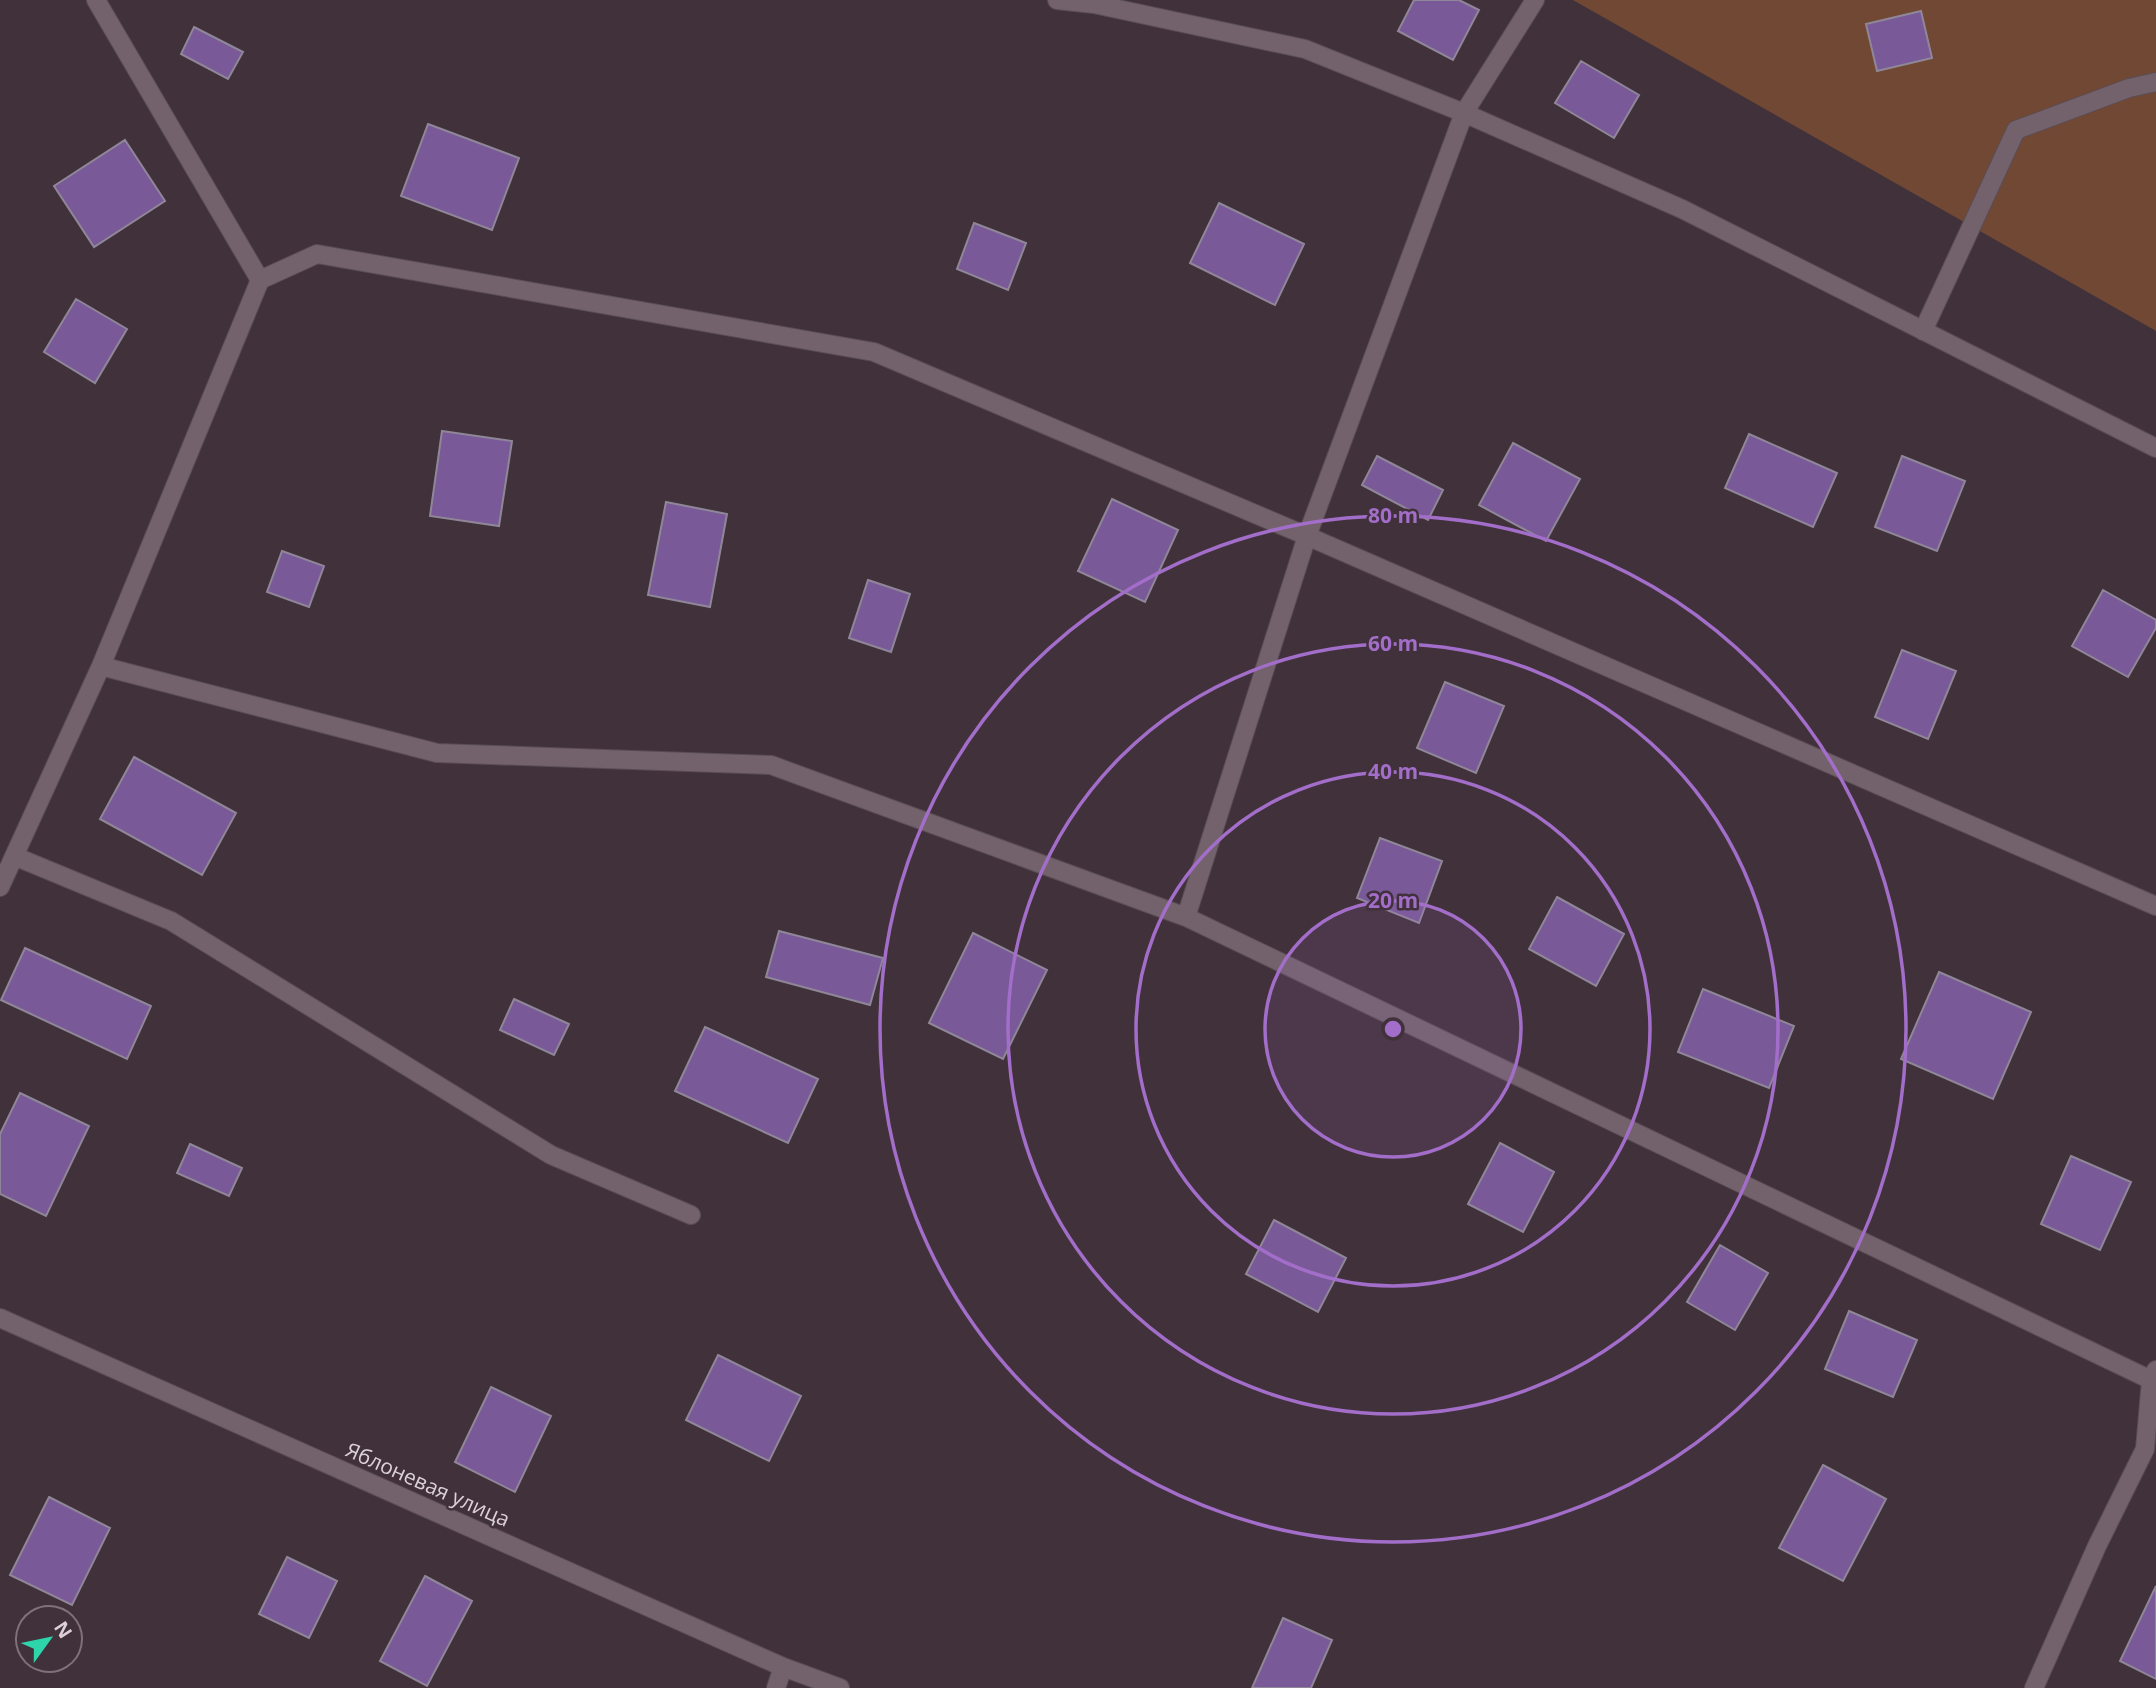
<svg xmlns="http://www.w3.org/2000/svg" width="2156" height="1688" font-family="'Open Sans',sans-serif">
<rect width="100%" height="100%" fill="#41313b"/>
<path fill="#704833" d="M 1573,0 L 2156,0 L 2156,331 Z"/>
<path fill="#795998" stroke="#8f8798" stroke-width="2" d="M 1414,0 L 1459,0 L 1479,10 L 1453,60 L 1398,31 Z
M 1921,11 L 1932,58 L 1877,71 L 1866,24 Z
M 194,27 L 243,52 L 228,79 L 181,54 Z
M 1581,61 L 1639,95 L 1614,138 L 1555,103 Z
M 428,124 L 519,158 L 492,230 L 401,196 Z
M 125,140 L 165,201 L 94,247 L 54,186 Z
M 1219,203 L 1304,244 L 1275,305 L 1190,263 Z
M 974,223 L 1026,243 L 1008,290 L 957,269 Z
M 76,299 L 127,329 L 95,383 L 44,352 Z
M 442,431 L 512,441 L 499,526 L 430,516 Z
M 1749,434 L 1837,473 L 1813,527 L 1725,488 Z
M 1513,443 L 1580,479 L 1546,541 L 1479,505 Z
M 1377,456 L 1443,490 L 1428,520 L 1362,485 Z
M 1902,456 L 1965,481 L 1937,551 L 1875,527 Z
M 1112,499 L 1178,530 L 1145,602 L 1078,571 Z
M 666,502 L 727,514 L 710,607 L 648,595 Z
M 282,551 L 324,566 L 309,607 L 267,592 Z
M 868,580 L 910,594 L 891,652 L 849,638 Z
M 2103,590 L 2156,620 L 2156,628 L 2128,677 L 2072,646 Z
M 1902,650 L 1956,671 L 1928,739 L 1875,717 Z
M 1445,682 L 1504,706 L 1476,773 L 1417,748 Z
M 134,757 L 236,813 L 202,875 L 100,819 Z
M 1380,838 L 1442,861 L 1419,923 L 1357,898 Z
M 1557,897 L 1624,934 L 1596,986 L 1529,949 Z
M 779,931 L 883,958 L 870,1005 L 766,977 Z
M 973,933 L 1047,970 L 1003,1059 L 929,1023 Z
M 25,948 L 151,1006 L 127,1059 L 1,1000 Z
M 1939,972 L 2031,1012 L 1993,1099 L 1901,1059 Z
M 1703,989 L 1794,1026 L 1769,1088 L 1678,1052 Z
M 514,999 L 569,1024 L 554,1055 L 500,1030 Z
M 705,1027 L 818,1079 L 788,1143 L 675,1091 Z
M 20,1093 L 89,1126 L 46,1216 L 0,1194 L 0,1134 Z
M 1500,1143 L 1554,1172 L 1523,1232 L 1468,1204 Z
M 190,1144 L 242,1168 L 229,1196 L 177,1173 Z
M 2071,1156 L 2131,1182 L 2100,1250 L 2041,1224 Z
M 1274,1220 L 1346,1258 L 1318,1312 L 1246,1274 Z
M 1720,1245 L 1768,1273 L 1735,1330 L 1687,1302 Z
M 1849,1311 L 1917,1340 L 1893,1397 L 1825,1369 Z
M 718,1355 L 801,1396 L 769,1461 L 686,1420 Z
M 491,1387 L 551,1416 L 515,1492 L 455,1462 Z
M 1823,1465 L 1886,1499 L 1843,1581 L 1779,1548 Z
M 49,1497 L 110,1528 L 72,1605 L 10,1575 Z
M 287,1557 L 337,1581 L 309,1638 L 259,1614 Z
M 425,1576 L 472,1601 L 427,1686 L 380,1661 Z
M 2156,1586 L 2156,1679 L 2120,1661 Z
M 1283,1618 L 1332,1640 L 1311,1688 L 1252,1688 Z"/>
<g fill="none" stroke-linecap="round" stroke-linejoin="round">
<defs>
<path id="minor" d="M 1057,0 L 1094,4 L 1305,49 L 1464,113 L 1682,209 L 2156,448
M 260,280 L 317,254 L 874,352 L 1307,536 L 2156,906
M 1923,331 L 2016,130 L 2129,88 L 2156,82
M 101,666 L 437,753 L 771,765 L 1186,917 L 2151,1380
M 14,856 L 171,921 L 551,1155 L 691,1215
M 0,887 L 101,666 L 260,280 L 96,0
M 1186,917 L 1307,536 L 1464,113 L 1535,0
M 0,1318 L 783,1667 L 840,1688
M 776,1688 L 783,1667
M 2034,1688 L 2097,1546 L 2145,1449 L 2151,1380 L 2156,1370"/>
</defs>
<use href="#minor" stroke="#5a4d55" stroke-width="20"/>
<use href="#minor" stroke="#73626c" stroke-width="18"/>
</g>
<circle cx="1393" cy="1029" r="128" fill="#a26ec9" fill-opacity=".12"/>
<g fill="none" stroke="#a26ec9" stroke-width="3.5">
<circle cx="1393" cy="1029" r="128"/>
<circle cx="1393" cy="1029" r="257"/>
<circle cx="1393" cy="1029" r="385"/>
<circle cx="1393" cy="1029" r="513"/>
</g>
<g text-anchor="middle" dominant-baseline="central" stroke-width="5" stroke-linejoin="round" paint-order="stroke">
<g font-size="21" fill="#dcd1d8" stroke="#41313b">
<text transform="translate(428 1484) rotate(24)">Яблоневая улица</text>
</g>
</g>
<circle cx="1393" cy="1029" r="10" fill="#a26ec9" stroke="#41313b" stroke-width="3.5"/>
<g font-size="21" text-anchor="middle" font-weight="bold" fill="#a26ec9" stroke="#41313b" stroke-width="5" stroke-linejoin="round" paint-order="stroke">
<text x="1393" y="523">80 m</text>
<text x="1393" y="651">60 m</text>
<text x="1393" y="779">40 m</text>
<text x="1393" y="908">20 m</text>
</g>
<g transform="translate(49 1639) rotate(57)"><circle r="33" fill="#41313b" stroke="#7f717a" stroke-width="2"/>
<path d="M0-5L12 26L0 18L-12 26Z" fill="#2ed4aa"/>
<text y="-10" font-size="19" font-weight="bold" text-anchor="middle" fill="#dcd1d8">N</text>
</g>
</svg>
